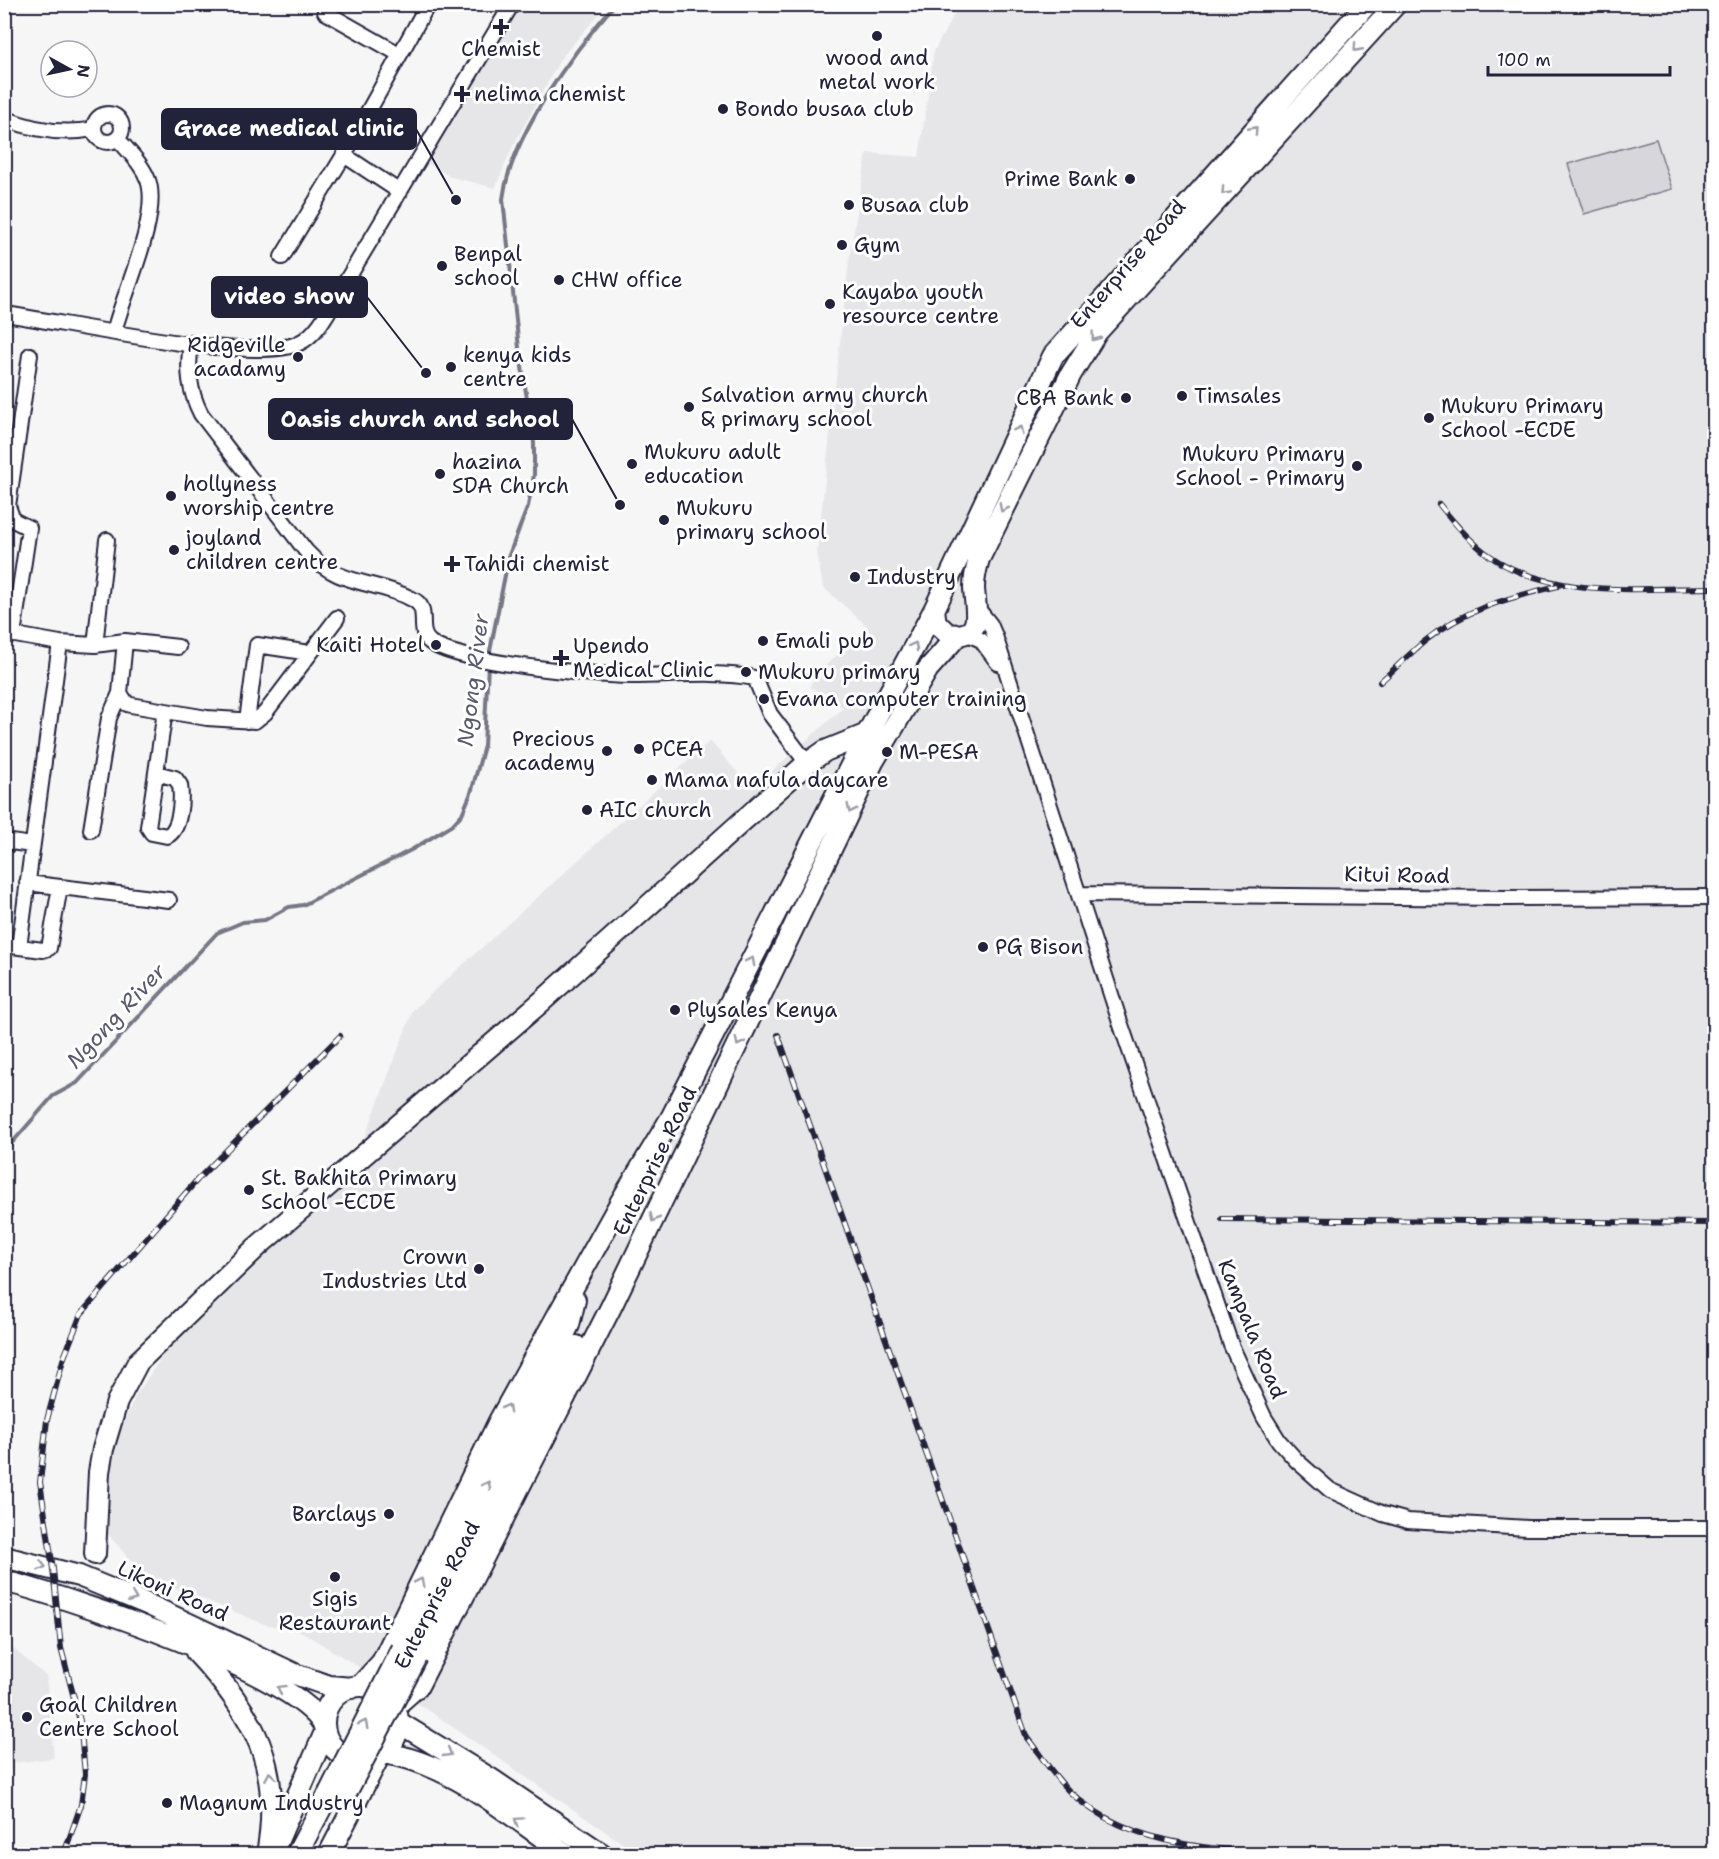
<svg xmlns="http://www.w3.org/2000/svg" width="1719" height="1859" font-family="'Shantell Sans',sans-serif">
<rect width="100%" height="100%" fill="#f6f6f7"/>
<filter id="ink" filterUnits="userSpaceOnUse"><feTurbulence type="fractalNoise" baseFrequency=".0167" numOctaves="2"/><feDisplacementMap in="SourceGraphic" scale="12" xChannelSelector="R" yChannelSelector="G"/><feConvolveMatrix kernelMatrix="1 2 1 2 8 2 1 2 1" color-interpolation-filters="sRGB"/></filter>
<g filter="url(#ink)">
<path fill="#e6e6e9" d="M 519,5 L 607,5 L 561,58 L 512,148 L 495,188 L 451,177 L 422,160 Z
M 959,5 L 1714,5 L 1714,1854 L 638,1854 L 428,1710 L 302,1632 L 264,1624 L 144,1575 L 103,1529 L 110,1454 L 136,1395 L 170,1345 L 363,1142 L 413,1010 L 710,741 L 752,789 L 843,708 L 810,687 L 815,675 L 868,627 L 823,587 L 817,552 L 849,260 L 867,153 L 919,157 L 934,51 Z
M 4,1641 L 46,1676 L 54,1758 L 5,1764 Z"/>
<path fill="#d7d7db" stroke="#7c7c8b" stroke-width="1.5" d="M 1656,139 L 1672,189 L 1584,214 L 1568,164 Z"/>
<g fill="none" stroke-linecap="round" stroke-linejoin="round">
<path stroke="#767685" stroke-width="4" d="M 489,656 L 509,555 L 528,506 L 534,475 L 534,443 L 519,348 L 503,199 C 511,136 573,52 615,4
M 4,1152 L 53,1096 L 77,1083 L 217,933 L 243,922 L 265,920 L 289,907 L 303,905 L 413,849 L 452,825 L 462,814 L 471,793 L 484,746 L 488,664"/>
<defs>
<path id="street" d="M 325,12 L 399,54
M94 128a14 14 0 1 1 28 0a14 14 0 1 1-28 0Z
M 4,118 C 33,130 64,135 94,129
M 344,155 L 400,192
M 282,257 L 344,155 L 428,4
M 4,314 C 65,322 252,365 299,343 C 317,335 329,310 339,293 L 512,4
M 114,332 C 123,294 161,216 148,180 C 142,164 129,152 118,139
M 191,343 C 187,369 189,391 201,414 L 306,551 C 340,588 373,579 412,599 C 432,608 415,630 430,642 C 455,663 595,675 632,676 C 672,676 714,670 755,678 L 770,714 L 807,763
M 978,609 L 990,624 L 995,636 L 1119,1019 L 1231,1345 L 1264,1417 L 1279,1441 L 1297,1461 L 1330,1490 L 1383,1514 L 1408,1521 L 1528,1528 L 1714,1528
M 4,633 L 60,643 L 95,645 L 125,641 L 178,647
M 966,633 L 981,640 L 998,663
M 13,635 L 29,528 L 13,520 L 8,506 L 30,355
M 95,645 L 107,540
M 120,693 L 127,704 L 131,705 L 207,718 L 255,721 L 265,713 L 337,618
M 247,721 L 257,645 L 310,653
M 156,773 L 175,778 L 180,785 C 182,799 181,829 167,836 L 152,833 L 148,827 L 165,711
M 91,830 L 109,718 L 120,693 L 125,641
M 4,841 L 32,845
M 27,883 L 169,900
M 1079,894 L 1507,898 L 1714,897
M 4,945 L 43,950 L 49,948 L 60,887
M 19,947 L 60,643"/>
<path id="secondary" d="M 934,610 L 936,623 L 948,634 C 986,639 975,611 974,588 C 974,578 976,569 979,559 L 1071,374 L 1097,332 L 1396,4
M 95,1554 L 99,1472 L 103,1449 L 117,1402 L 138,1362 L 257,1247 L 540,1003 L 805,765 L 825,751 L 867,734
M 4,1557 L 79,1576 L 147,1604 L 295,1674 L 329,1686 L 352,1688
M 4,1581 C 66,1597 299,1673 324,1726
M 402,1649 L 569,1325 L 575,1300
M 196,1652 C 255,1715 283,1767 267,1854
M 417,1657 L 576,1346
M 360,1686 L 382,1662 L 499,1421 L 620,1203 L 671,1118 L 867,734 L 934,610 L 1053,356 L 1367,4
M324 1723a37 37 0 1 1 74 0a37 37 0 1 1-74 0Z
M 394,1707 L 418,1686 L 611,1307 L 873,762 L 928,669 L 958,635
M 398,1722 L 491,1779 L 602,1854
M 383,1753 C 451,1762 511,1817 566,1854
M 275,1847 L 325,1732
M 297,1854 L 328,1795
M 329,1854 L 380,1755"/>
</defs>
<use href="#street" stroke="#22223b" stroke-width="18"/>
<use href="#secondary" stroke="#22223b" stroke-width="24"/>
<use href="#street" stroke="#fff" stroke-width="14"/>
<use href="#secondary" stroke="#fff" stroke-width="20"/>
<defs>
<path id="rail" d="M 1439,504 C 1454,523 1470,542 1490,556 C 1551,599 1644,588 1714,588
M 1380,682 C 1395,669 1409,654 1425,641 C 1464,609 1511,597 1558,586
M 778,1035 L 1027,1738 C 1041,1755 1054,1777 1070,1792 C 1138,1856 1253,1852 1340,1854
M 1222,1219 L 1714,1223
M 64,1854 L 81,1805 L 85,1774 L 80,1721 L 61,1648 L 53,1569 L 40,1482 L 47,1420 L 63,1360 L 81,1314 L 197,1180 L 340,1036"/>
</defs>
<use href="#rail" stroke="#22223b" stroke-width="6"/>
<use href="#rail" stroke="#fff" stroke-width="4" stroke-dasharray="11" stroke-linecap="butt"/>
<defs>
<path id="secondary-bridge" d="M 328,1795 L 402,1649
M 342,1801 L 417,1657"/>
</defs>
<use href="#secondary-bridge" stroke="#22223b" stroke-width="24" stroke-linecap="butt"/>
<use href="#secondary-bridge" stroke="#fff" stroke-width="20"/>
</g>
<defs><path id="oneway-chevron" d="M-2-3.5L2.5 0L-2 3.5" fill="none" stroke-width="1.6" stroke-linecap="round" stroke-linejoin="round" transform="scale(1.5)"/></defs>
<g stroke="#9c9ca7">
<use href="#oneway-chevron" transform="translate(1357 48) rotate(132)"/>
<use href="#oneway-chevron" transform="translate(1254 130) rotate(-48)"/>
<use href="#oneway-chevron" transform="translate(1225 191) rotate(133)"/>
<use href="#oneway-chevron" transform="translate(1095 337) rotate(127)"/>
<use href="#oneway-chevron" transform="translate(1019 430) rotate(-65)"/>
<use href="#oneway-chevron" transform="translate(1003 508) rotate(117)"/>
<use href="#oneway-chevron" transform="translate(914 646) rotate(-61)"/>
<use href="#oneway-chevron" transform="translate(851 809) rotate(116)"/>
<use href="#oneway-chevron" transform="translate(751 961) rotate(-62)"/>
<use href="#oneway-chevron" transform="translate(739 1042) rotate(116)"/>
<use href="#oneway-chevron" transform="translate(654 1218) rotate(116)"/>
<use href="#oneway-chevron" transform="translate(507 1408) rotate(-61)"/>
<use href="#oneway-chevron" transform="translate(487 1485) rotate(-63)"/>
<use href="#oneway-chevron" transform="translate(42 1566) rotate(14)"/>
<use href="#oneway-chevron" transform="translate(420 1582) rotate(-64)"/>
<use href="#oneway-chevron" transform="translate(133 1598) rotate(22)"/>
<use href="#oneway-chevron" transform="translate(281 1689) rotate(-151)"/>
<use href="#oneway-chevron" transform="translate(364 1724) rotate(-63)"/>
<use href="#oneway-chevron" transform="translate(448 1753) rotate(31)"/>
<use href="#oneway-chevron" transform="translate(270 1776) rotate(-100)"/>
<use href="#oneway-chevron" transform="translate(518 1821) rotate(-145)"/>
</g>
</g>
<g fill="#22223b" stroke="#fff" stroke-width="2">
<path d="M498 18h6v6h6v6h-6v6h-6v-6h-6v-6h6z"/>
<circle cx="877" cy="36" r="6"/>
<path d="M459 85h6v6h6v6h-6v6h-6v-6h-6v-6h6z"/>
<circle cx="723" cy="109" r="6"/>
<circle cx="1130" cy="179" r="6"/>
<circle cx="849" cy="205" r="6"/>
<circle cx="842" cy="245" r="6"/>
<circle cx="442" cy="266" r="6"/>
<circle cx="559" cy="280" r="6"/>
<circle cx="830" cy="304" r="6"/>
<circle cx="298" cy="357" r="6"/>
<circle cx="451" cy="367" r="6"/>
<circle cx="1182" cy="396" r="6"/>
<circle cx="1126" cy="398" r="6"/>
<circle cx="689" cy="407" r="6"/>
<circle cx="1429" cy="418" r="6"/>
<circle cx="632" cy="464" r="6"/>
<circle cx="1357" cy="466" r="6"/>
<circle cx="440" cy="474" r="6"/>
<circle cx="171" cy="496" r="6"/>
<circle cx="664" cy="520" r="6"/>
<circle cx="174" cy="550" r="6"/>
<path d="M449 555h6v6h6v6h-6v6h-6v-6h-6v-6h6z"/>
<circle cx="855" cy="577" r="6"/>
<circle cx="763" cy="641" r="6"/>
<circle cx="436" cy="645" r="6"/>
<path d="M558 649h6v6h6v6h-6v6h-6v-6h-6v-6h6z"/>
<circle cx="746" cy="672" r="6"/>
<circle cx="764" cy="699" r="6"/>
<circle cx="639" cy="749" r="6"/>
<circle cx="607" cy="751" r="6"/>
<circle cx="887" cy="752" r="6"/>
<circle cx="652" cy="780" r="6"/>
<circle cx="587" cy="810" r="6"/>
<circle cx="983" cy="947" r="6"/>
<circle cx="675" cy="1010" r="6"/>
<circle cx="249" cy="1190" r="6"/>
<circle cx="479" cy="1269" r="6"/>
<circle cx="389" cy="1514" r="6"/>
<circle cx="335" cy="1577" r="6"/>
<circle cx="27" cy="1717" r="6"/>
<circle cx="167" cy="1803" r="6"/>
</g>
<g text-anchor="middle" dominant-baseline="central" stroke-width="6" stroke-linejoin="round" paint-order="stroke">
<g font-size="21" fill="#22223b" stroke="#fff" text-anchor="start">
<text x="501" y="49" text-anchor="middle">Chemist</text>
<text x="877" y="58" text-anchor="middle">wood and<tspan x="877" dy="24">metal work</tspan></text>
<text x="474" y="94">nelima chemist</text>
<text x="735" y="109">Bondo busaa club</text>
<text x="1118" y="179" text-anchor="end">Prime Bank</text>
<text x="861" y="205">Busaa club</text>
<text x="854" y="245">Gym</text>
<text x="454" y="254">Benpal<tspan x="454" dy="24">school</tspan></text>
<text x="571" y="280">CHW office</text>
<text x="842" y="292">Kayaba youth<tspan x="842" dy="24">resource centre</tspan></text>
<text x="286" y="345" text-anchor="end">Ridgeville<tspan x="286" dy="24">acadamy</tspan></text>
<text x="463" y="355">kenya kids<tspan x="463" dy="24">centre</tspan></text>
<text x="701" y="395">Salvation army church<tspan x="701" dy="24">&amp; primary school</tspan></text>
<text x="1194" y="396">Timsales</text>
<text x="1114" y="398" text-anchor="end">CBA Bank</text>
<text x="1441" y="406">Mukuru Primary<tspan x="1441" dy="24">School -ECDE</tspan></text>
<text x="644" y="452">Mukuru adult<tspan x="644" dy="24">education</tspan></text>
<text x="1345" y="454" text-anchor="end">Mukuru Primary<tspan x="1345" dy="24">School - Primary</tspan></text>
<text x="452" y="462">hazina<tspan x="452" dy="24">SDA Church</tspan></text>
<text x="183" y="484">hollyness<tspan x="183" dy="24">worship centre</tspan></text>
<text x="676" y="508">Mukuru<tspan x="676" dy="24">primary school</tspan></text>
<text x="186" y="538">joyland<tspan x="186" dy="24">children centre</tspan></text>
<text x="464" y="564">Tahidi chemist</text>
<text x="867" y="577">Industry</text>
<text x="775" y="641">Emali pub</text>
<text x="424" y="645" text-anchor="end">Kaiti Hotel</text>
<text x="573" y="646">Upendo<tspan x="573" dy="24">Medical Clinic</tspan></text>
<text x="758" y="672">Mukuru primary</text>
<text x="776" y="699">Evana computer training</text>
<text x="595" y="739" text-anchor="end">Precious<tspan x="595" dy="24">academy</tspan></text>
<text x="651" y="749">PCEA</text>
<text x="899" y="752">M-PESA</text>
<text x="664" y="780">Mama nafula daycare</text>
<text x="599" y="810">AIC church</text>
<text x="995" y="947">PG Bison</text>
<text x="687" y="1010">Plysales Kenya</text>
<text x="261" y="1178">St. Bakhita Primary<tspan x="261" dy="24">School -ECDE</tspan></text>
<text x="467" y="1257" text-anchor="end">Crown<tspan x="467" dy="24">Industries Ltd</tspan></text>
<text x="377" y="1514" text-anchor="end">Barclays</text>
<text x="335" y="1599" text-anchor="middle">Sigis<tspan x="335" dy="24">Restaurant</tspan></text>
<text x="39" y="1705">Goal Children<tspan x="39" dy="24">Centre School</tspan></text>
<text x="179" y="1803">Magnum Industry</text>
</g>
<g font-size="21" fill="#22223b" stroke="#fff">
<text transform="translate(1128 264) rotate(-49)">Enterprise Road</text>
<text transform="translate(1397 875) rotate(1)">Kitui Road</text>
<text transform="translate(655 1161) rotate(-64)">Enterprise Road</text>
<text transform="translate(1252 1329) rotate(68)">Kampala Road</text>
<text transform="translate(173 1591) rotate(24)">Likoni Road</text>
<text transform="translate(437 1595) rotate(-63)">Enterprise Road</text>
</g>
<g font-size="22" font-style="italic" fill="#5a5a6d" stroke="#fff">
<text transform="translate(473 680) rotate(-83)">Ngong River</text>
<text transform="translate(116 1016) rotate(-47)">Ngong River</text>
</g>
</g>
<path fill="none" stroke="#22223b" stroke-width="2" d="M456 200L416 129M426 373L367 297M620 505L572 419"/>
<g fill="#22223b" stroke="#fff" stroke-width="2">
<circle cx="456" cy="200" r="6"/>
<circle cx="426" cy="373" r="6"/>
<circle cx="620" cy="505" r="6"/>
</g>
<g fill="#22223b" stroke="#22223b" stroke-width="2">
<rect x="162" y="109" width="254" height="40" rx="6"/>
<rect x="212" y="277" width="155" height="40" rx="6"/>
<rect x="269" y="399" width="303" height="40" rx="6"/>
</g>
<g font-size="22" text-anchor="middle" font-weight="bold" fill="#fff">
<text x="289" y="136">Grace medical clinic</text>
<text x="289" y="304">video show</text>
<text x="420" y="427">Oasis church and school</text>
</g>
<rect width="1719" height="1859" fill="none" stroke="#fff" stroke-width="24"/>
<rect x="12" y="12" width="1695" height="1835" fill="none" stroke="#22223b" stroke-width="2" filter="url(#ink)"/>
<g transform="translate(69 69) rotate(98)"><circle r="28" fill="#ffffff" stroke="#a7a7b1" stroke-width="1.5"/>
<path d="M0-4.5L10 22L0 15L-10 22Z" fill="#22223b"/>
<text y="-9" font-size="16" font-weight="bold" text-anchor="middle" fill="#22223b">N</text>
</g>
<path d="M1488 66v9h182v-9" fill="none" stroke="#22223b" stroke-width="3"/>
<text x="1497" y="66" font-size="18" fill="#22223b" stroke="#ffffff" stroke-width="4.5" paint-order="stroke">100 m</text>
</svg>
